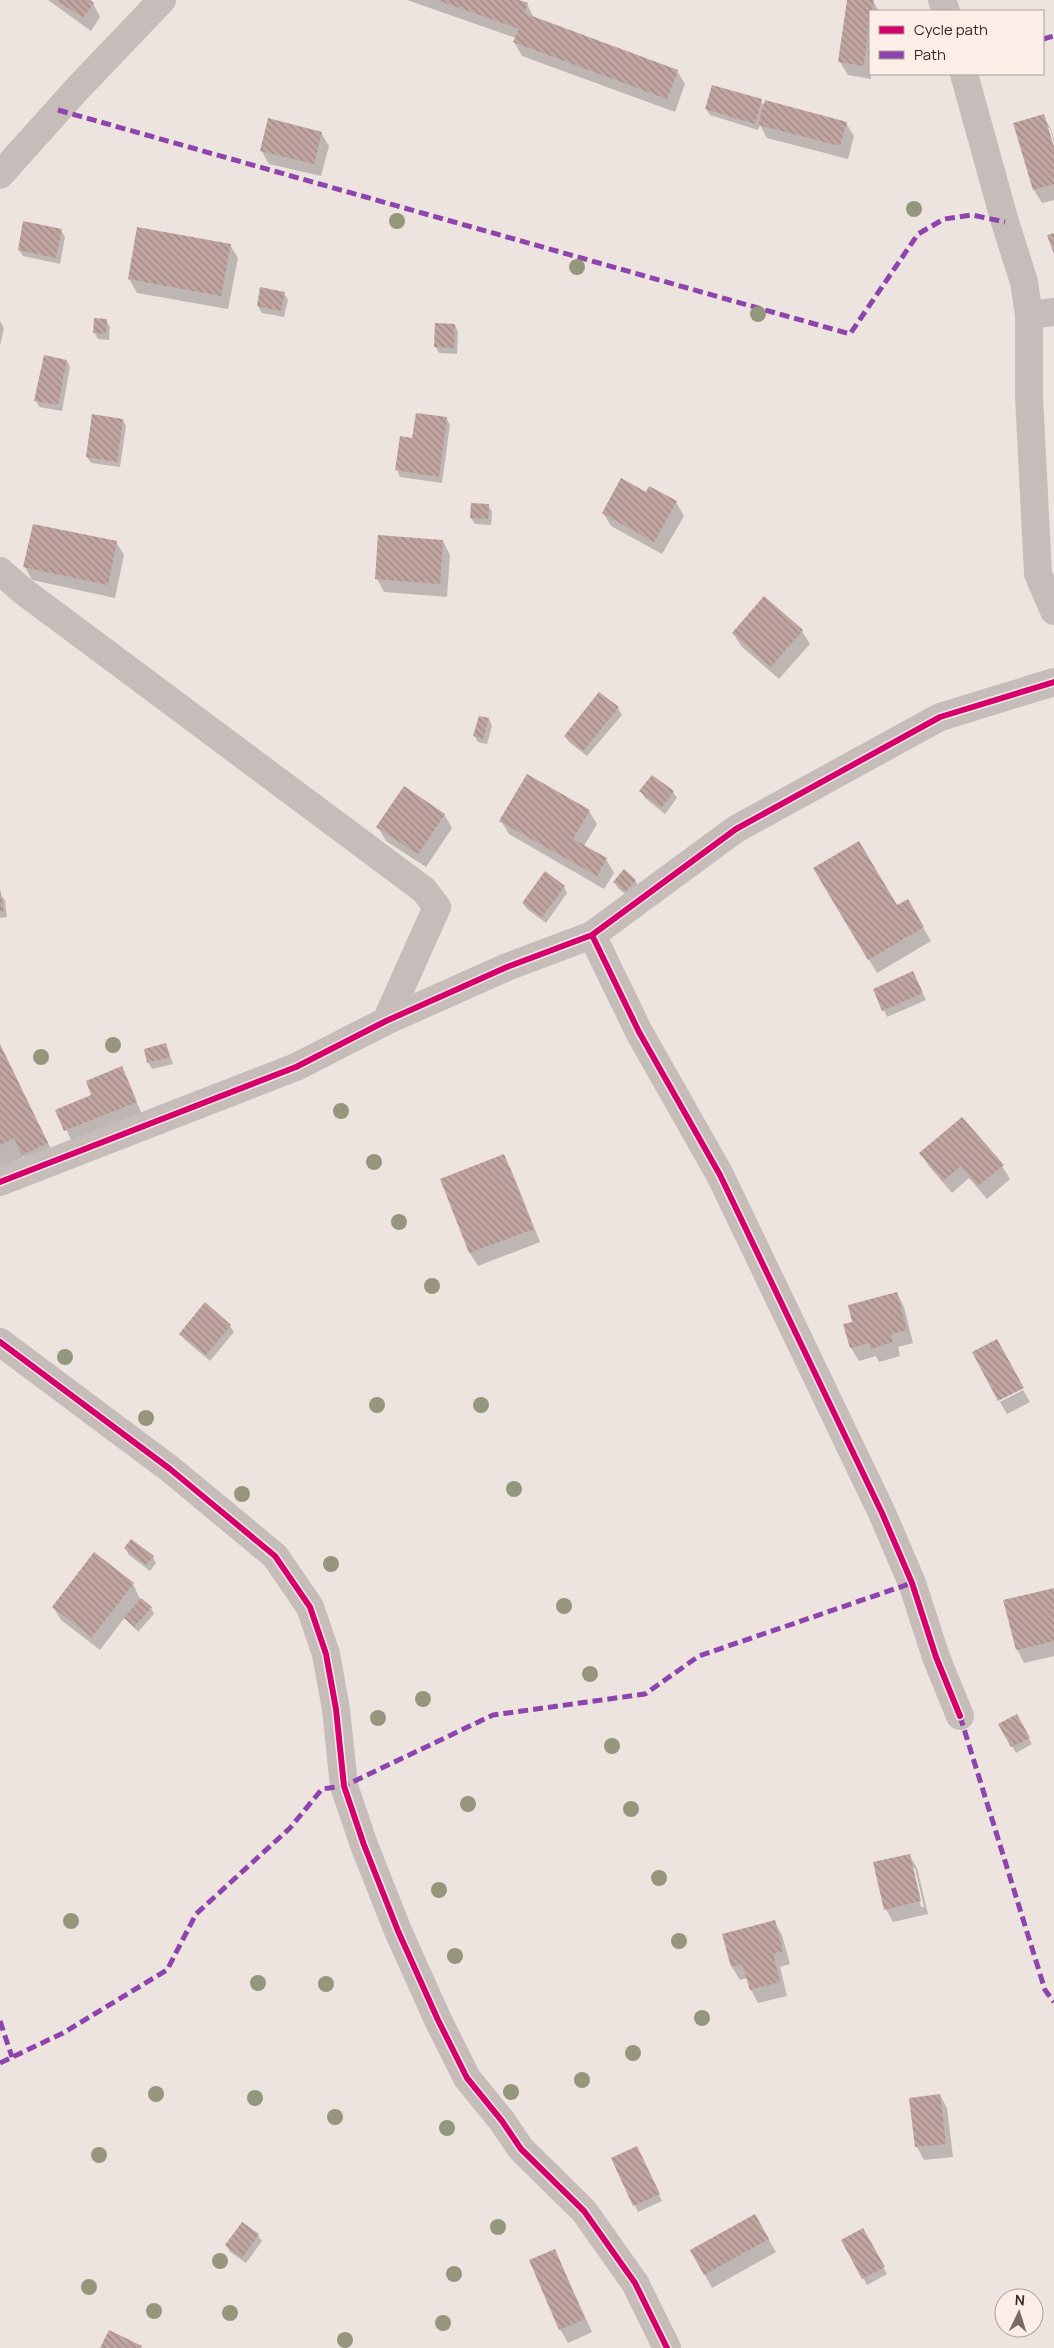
<svg xmlns="http://www.w3.org/2000/svg" width="1054" height="2348" font-family="Manrope,sans-serif">
<defs>
<pattern id="building-back-hatch" width="6" height="6" patternUnits="userSpaceOnUse" patternTransform="scale(1.25)"><rect width="6" height="6" fill="#c1a5a1"/><path d="M-1 5l2 2M0 0l6 6M5-1l2 2" fill="none" stroke="#9e8683"/></pattern>
</defs>
<rect width="100%" height="100%" fill="#ede4e0"/>
<path fill="#0003" fill-rule="evenodd" d="M 48,0 L 88,0 L 93,3 L 100,17 L 91,31 Z
M 407,0 L 515,0 L 527,4 L 534,18 L 677,71 L 685,84 L 675,112 L 522,56 L 514,42 L 516,38 Z
M 849,0 L 873,1 L 879,11 L 870,11 L 871,79 L 848,75 L 840,62 Z
M 761,101 L 765,107 L 846,123 L 854,136 L 848,159 L 767,138 L 760,125 L 758,130 L 710,115 L 706,109 Z
M 1043,116 L 1051,129 L 1054,139 L 1054,143 L 1050,128 L 1047,128 L 1054,152 L 1054,200 L 1042,203 L 1034,190 L 1015,124 Z
M 321,133 L 329,146 L 321,176 L 269,164 L 261,150 Z
M 138,229 L 230,245 L 238,258 L 228,309 L 137,293 L 129,279 Z
M 61,230 L 65,237 L 60,264 L 23,256 L 19,250 Z
M 261,289 L 284,293 L 288,300 L 284,317 L 262,313 L 258,306 Z
M 106,320 L 110,327 L 109,340 L 98,339 L 94,332 Z
M 0,321 L 4,328 L 0,346 Z
M 455,325 L 458,332 L 457,354 L 439,353 L 435,346 Z
M 67,361 L 70,367 L 62,411 L 39,407 L 36,400 Z
M 446,418 L 450,425 L 442,483 L 400,477 L 397,470 L 413,439 Z
M 123,420 L 126,426 L 120,467 L 91,463 L 87,457 Z
M 676,502 L 684,516 L 662,554 L 611,526 L 603,513 Z
M 488,505 L 492,512 L 491,525 L 475,524 L 471,518 Z
M 443,541 L 450,555 L 447,597 L 384,592 L 377,579 Z
M 116,542 L 124,555 L 115,598 L 32,580 L 25,567 Z
M 802,631 L 810,644 L 779,679 L 741,646 L 733,633 Z
M 618,708 L 622,715 L 587,756 L 569,742 L 565,736 Z
M 489,719 L 492,726 L 487,744 L 478,742 L 474,735 Z
M 641,791 L 673,792 L 677,798 L 665,814 L 645,798 Z
M 589,811 L 597,824 L 584,846 L 606,859 L 614,873 L 604,889 L 509,834 L 501,821 Z
M 444,814 L 452,828 L 426,867 L 386,841 L 378,827 Z
M 815,869 L 896,907 L 907,900 L 931,941 L 877,973 Z
M 635,880 L 639,887 L 629,897 L 618,888 L 615,882 Z
M 564,887 L 567,893 L 546,923 L 527,909 L 523,903 Z
M 0,894 L 5,900 L 7,917 L 0,918 Z
M 916,979 L 926,1000 L 887,1017 L 884,1010 Z
M 166,1045 L 173,1064 L 152,1069 L 148,1062 Z
M 0,1047 L 58,1163 L 34,1174 L 24,1157 L 0,1169 Z
M 121,1068 L 143,1116 L 73,1144 L 57,1110 L 93,1096 Z
M 921,1153 L 1002,1166 L 1010,1179 L 987,1199 L 969,1178 L 952,1193 L 929,1166 Z
M 504,1156 L 511,1169 L 540,1242 L 478,1266 L 470,1253 L 442,1180 Z
M 897,1293 L 904,1307 L 913,1343 L 898,1347 L 900,1356 L 879,1362 L 876,1356 L 859,1361 L 851,1348 L 845,1325 L 853,1323 Z
M 230,1326 L 234,1332 L 210,1361 L 185,1340 L 181,1334 Z
M 1023,1390 L 1030,1402 L 1007,1414 L 1000,1402 Z
M 125,1548 L 153,1557 L 156,1563 L 150,1571 L 129,1555 Z
M 133,1584 L 140,1599 L 151,1608 L 154,1614 L 138,1632 L 125,1617 L 100,1650 L 61,1620 L 53,1607 Z
M 1054,1589 L 1054,1656 L 1024,1663 L 1017,1649 Z
M 1016,1716 L 1032,1744 L 1016,1753 L 1000,1725 Z
M 909,1855 L 917,1868 L 928,1914 L 893,1922 L 886,1909 ZM 912,1868 L 915,1868 L 924,1907 L 921,1907 Z
M 774,1921 L 782,1935 L 790,1964 L 780,1967 L 787,1996 L 758,2003 L 751,1990 L 747,1978 L 740,1980 L 732,1967 Z
M 940,2095 L 947,2108 L 953,2157 L 924,2160 L 917,2147 Z
M 640,2154 L 662,2201 L 638,2212 L 612,2159 Z
M 755,2216 L 776,2252 L 712,2288 L 692,2251 Z
M 863,2230 L 887,2274 L 867,2285 L 842,2240 Z
M 258,2235 L 262,2241 L 246,2263 L 230,2252 L 226,2245 Z
M 555,2251 L 592,2332 L 568,2343 L 560,2329 Z"/>
<path fill="url(#building-back-hatch)" d="M 56,0 L 90,0 L 94,3 L 83,18 Z
M 437,0 L 519,0 L 528,3 L 524,13 L 678,70 L 667,99 L 513,42 L 519,29 Z
M 847,0 L 874,0 L 872,11 L 870,11 L 864,66 L 838,62 Z
M 712,85 L 762,99 L 755,124 L 705,109 Z
M 765,100 L 847,122 L 840,146 L 758,125 Z
M 1044,114 L 1054,147 L 1054,184 L 1033,190 L 1013,123 Z
M 268,118 L 322,132 L 314,164 L 260,151 Z
M 23,221 L 62,229 L 56,258 L 18,250 Z
M 137,227 L 231,244 L 221,296 L 128,279 Z
M 1054,233 L 1054,254 L 1047,235 Z
M 260,287 L 285,292 L 281,311 L 257,306 Z
M 94,318 L 107,319 L 106,334 L 93,333 Z
M 435,323 L 455,324 L 454,348 L 434,347 Z
M 44,355 L 67,360 L 58,405 L 34,401 Z
M 416,413 L 447,417 L 439,477 L 395,470 L 400,436 L 412,438 Z
M 92,414 L 123,419 L 117,462 L 86,457 Z
M 621,478 L 646,492 L 649,486 L 677,501 L 654,542 L 602,513 Z
M 471,503 L 489,504 L 488,519 L 470,518 Z
M 33,524 L 117,541 L 108,585 L 23,567 Z
M 378,535 L 443,540 L 440,584 L 375,579 Z
M 764,596 L 803,630 L 771,667 L 732,633 Z
M 599,692 L 619,707 L 583,751 L 564,736 Z
M 479,716 L 489,718 L 483,739 L 473,736 Z
M 527,774 L 590,810 L 573,839 L 607,858 L 597,876 L 499,821 Z
M 652,775 L 674,791 L 661,808 L 639,791 Z
M 404,786 L 445,814 L 418,854 L 376,827 Z
M 859,841 L 897,905 L 908,899 L 924,927 L 868,960 L 813,868 Z
M 624,869 L 636,880 L 625,892 L 613,882 Z
M 545,871 L 565,886 L 542,917 L 522,903 Z
M 0,889 L 4,911 L 0,912 Z
M 913,971 L 923,993 L 882,1011 L 873,989 Z
M 166,1043 L 170,1057 L 147,1063 L 144,1049 Z
M 0,1044 L 48,1143 L 22,1155 L 14,1138 L 0,1145 Z
M 122,1066 L 137,1102 L 64,1131 L 55,1110 L 91,1095 L 86,1081 Z
M 962,1117 L 1004,1165 L 978,1186 L 961,1166 L 943,1181 L 919,1153 Z
M 504,1154 L 534,1229 L 469,1253 L 440,1179 Z
M 897,1292 L 907,1330 L 891,1334 L 893,1342 L 871,1349 L 869,1343 L 850,1348 L 843,1324 L 852,1322 L 848,1305 Z
M 205,1302 L 231,1325 L 206,1355 L 179,1334 Z
M 997,1339 L 1024,1388 L 998,1401 L 972,1352 Z
M 131,1539 L 154,1556 L 146,1565 L 124,1548 Z
M 94,1552 L 134,1583 L 92,1637 L 52,1607 Z
M 1054,1588 L 1054,1641 L 1016,1650 L 1003,1600 Z
M 141,1598 L 152,1607 L 134,1627 L 124,1618 Z
M 1017,1714 L 1030,1738 L 1011,1747 L 998,1724 Z
M 910,1854 L 921,1901 L 884,1910 L 873,1862 Z
M 775,1920 L 783,1951 L 773,1954 L 780,1982 L 750,1990 L 742,1964 L 731,1967 L 722,1934 Z
M 940,2094 L 946,2144 L 915,2147 L 909,2098 Z
M 637,2146 L 660,2194 L 633,2206 L 611,2158 Z
M 755,2214 L 769,2239 L 704,2275 L 690,2250 Z
M 242,2222 L 259,2234 L 242,2258 L 225,2245 Z
M 863,2228 L 885,2267 L 862,2279 L 841,2240 Z
M 555,2249 L 585,2319 L 559,2330 L 529,2260 Z
M 109,2330 L 142,2346 L 141,2348 L 100,2348 Z"/>
<g fill="none" stroke-linecap="round" stroke-linejoin="round">
<path stroke="#c6bdba" stroke-width="28" d="M 942,0 L 946,11
M 964,74 L 1005,222 L 1024,282 L 1029,315 L 1029,396 L 1038,574 L 1054,611
M 0,175 L 78,88 L 162,0
M 1029,315 L 1054,312
M 0,571 L 23,591 L 424,890 L 437,907 L 386,1021
M 592,935 L 639,1032 L 720,1175 L 882,1513 L 912,1583 L 936,1657 L 960,1716
M 0,1182 L 296,1067 L 386,1021 L 507,967 L 592,935 L 736,829 L 940,717 L 1054,682
M 0,1342 L 170,1469 L 275,1556 L 310,1607 L 326,1654 L 336,1709 L 344,1786 L 364,1845 L 398,1931 L 438,2020 L 467,2078 L 502,2121 L 521,2149 L 584,2211 L 635,2283 L 667,2348"/>
<path stroke="#8e44ad" stroke-width="5" stroke-dasharray="10 5" stroke-linecap="butt" d="M 1043,39 L 1054,36
M 58,110 L 850,334 L 918,234 L 944,219 L 972,215 L 1005,222
M 960,1716 L 1045,1990 L 1054,2002
M 0,2021 L 12,2057
M 0,2063 L 63,2033 L 167,1970 L 196,1914 L 290,1828 L 322,1789 L 344,1786 L 493,1715 L 645,1694 L 699,1656 L 912,1583"/>
<defs>
<path id="cycleway" d="M 592,935 L 639,1032 L 720,1175 L 882,1513 L 912,1583 L 936,1657 L 960,1716
M 0,1182 L 296,1067 L 386,1021 L 507,967 L 592,935 L 736,829 L 940,717 L 1054,682
M 0,1342 L 170,1469 L 275,1556 L 310,1607 L 326,1654 L 336,1709 L 344,1786 L 364,1845 L 398,1931 L 438,2020 L 467,2078 L 502,2121 L 521,2149 L 584,2211 L 635,2283 L 667,2348"/>
</defs>
<use href="#cycleway" stroke="#faeee7" stroke-width="9"/>
<use href="#cycleway" stroke="#d6006c" stroke-width="6"/>
</g>
<g fill="#96967c">
<circle cx="914" cy="209" r="8"/>
<circle cx="397" cy="221" r="8"/>
<circle cx="577" cy="267" r="8"/>
<circle cx="758" cy="314" r="8"/>
<circle cx="113" cy="1045" r="8"/>
<circle cx="41" cy="1057" r="8"/>
<circle cx="341" cy="1111" r="8"/>
<circle cx="374" cy="1162" r="8"/>
<circle cx="399" cy="1222" r="8"/>
<circle cx="432" cy="1286" r="8"/>
<circle cx="65" cy="1357" r="8"/>
<circle cx="377" cy="1405" r="8"/>
<circle cx="481" cy="1405" r="8"/>
<circle cx="146" cy="1418" r="8"/>
<circle cx="514" cy="1489" r="8"/>
<circle cx="242" cy="1494" r="8"/>
<circle cx="331" cy="1564" r="8"/>
<circle cx="564" cy="1606" r="8"/>
<circle cx="590" cy="1674" r="8"/>
<circle cx="423" cy="1699" r="8"/>
<circle cx="378" cy="1718" r="8"/>
<circle cx="612" cy="1746" r="8"/>
<circle cx="468" cy="1804" r="8"/>
<circle cx="631" cy="1809" r="8"/>
<circle cx="659" cy="1878" r="8"/>
<circle cx="439" cy="1890" r="8"/>
<circle cx="71" cy="1921" r="8"/>
<circle cx="679" cy="1941" r="8"/>
<circle cx="455" cy="1956" r="8"/>
<circle cx="258" cy="1983" r="8"/>
<circle cx="326" cy="1984" r="8"/>
<circle cx="702" cy="2018" r="8"/>
<circle cx="633" cy="2053" r="8"/>
<circle cx="582" cy="2080" r="8"/>
<circle cx="511" cy="2092" r="8"/>
<circle cx="156" cy="2094" r="8"/>
<circle cx="255" cy="2098" r="8"/>
<circle cx="335" cy="2117" r="8"/>
<circle cx="447" cy="2128" r="8"/>
<circle cx="99" cy="2155" r="8"/>
<circle cx="498" cy="2227" r="8"/>
<circle cx="220" cy="2261" r="8"/>
<circle cx="454" cy="2274" r="8"/>
<circle cx="89" cy="2287" r="8"/>
<circle cx="154" cy="2311" r="8"/>
<circle cx="230" cy="2313" r="8"/>
<circle cx="443" cy="2323" r="8"/>
<circle cx="345" cy="2340" r="8"/>
</g>
<rect x="869" y="10" width="175" height="65" fill="#faeee7" stroke="#ac9f9a"/>
<rect x="879" y="26" width="25" height="8" fill="#d6006c" stroke="#ac9f9a"/>
<text x="914" y="35" font-size="15" fill="#372927">Cycle path</text>
<rect x="879" y="51" width="25" height="8" fill="#8e44ad" stroke="#ac9f9a"/>
<text x="914" y="60" font-size="15" fill="#372927">Path</text>
<g transform="translate(1019 2313) rotate(4)"><circle r="24" fill="#faeee7" stroke="#ac9f9a"/>
<path d="M0-4L9 19L0 12L-9 19Z" fill="#776a68"/>
<text y="-8" font-size="14" font-weight="bold" text-anchor="middle" fill="#372927">N</text>
</g>
</svg>
